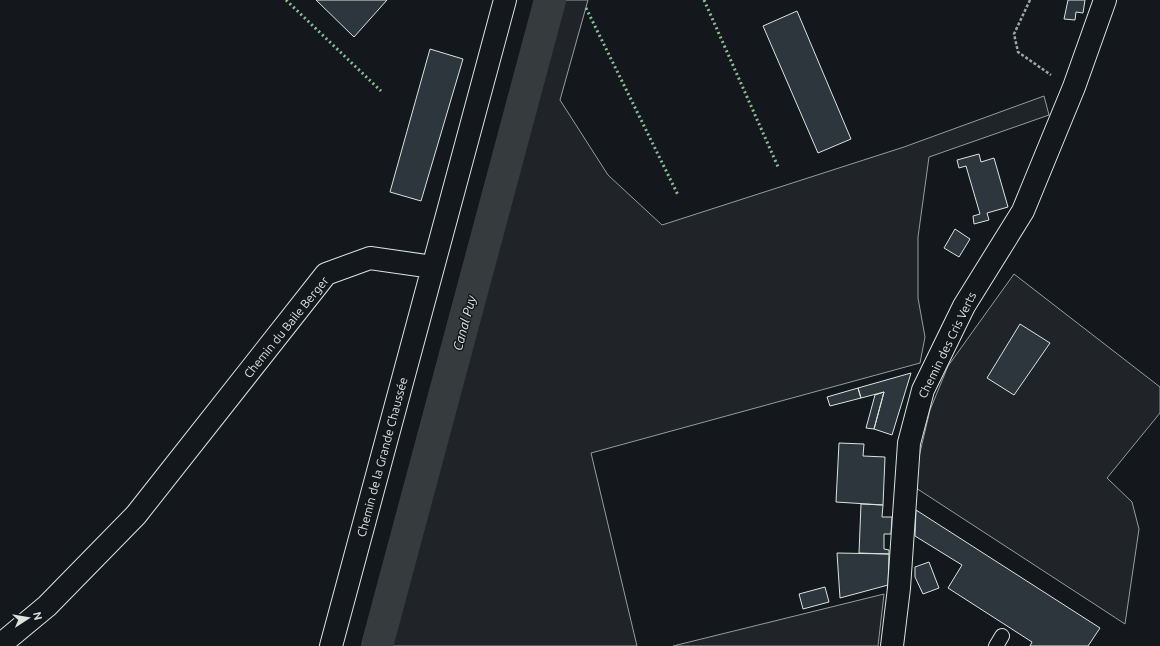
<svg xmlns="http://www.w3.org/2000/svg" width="1160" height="646" font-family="Ubuntu,sans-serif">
<rect width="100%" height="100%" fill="#14181c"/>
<path fill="#202428" stroke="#939e99" d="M 557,0 L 588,0 L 560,100 L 608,175 L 662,225 L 904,147 L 1044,96 L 1049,115 L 929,157 L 918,237 L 918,298 L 925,337 L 920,363 L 591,453 L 637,646 L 384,646 Z
M 1014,274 L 1160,387 L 1160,413 L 1107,478 L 1132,502 L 1139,529 L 1125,624 L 916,488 L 918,461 L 930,410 L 948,366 Z
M 884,594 L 878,646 L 673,646 Z"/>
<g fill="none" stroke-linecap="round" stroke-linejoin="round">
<path stroke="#363b3e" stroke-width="32" d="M 377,646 L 550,0"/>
</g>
<path fill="#2c363c" stroke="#d8e6dc" d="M 316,0 L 387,0 L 354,37 Z
M 1068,0 L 1085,0 L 1083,13 L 1076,12 L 1075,20 L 1064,19 Z
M 797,11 L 851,139 L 818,153 L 763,26 Z
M 430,49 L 463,59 L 421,201 L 390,192 Z
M 979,154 L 981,162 L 994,158 L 1008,207 L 987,213 L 989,220 L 974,224 L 973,216 L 980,214 L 966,166 L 959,168 L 957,160 Z
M 955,229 L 970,239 L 959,257 L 944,248 Z
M 1020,324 L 1050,343 L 1014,395 L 987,378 Z
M 911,373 L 892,435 L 874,429 L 884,392 L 861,398 L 858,388 Z
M 858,388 L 861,398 L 830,406 L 827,397 Z
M 884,392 L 874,429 L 866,428 L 875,395 Z
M 839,443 L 864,444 L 863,456 L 885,457 L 883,505 L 836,502 Z
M 861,504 L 883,505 L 882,517 L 892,517 L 891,534 L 884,534 L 884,549 L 889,550 L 889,554 L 859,553 Z
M 916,510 L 1100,628 L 1088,646 L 1030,646 L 1032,642 L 948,588 L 962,565 L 915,536 Z
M 837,553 L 889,554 L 888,585 L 840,598 Z
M 929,562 L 939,588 L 923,594 L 915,577 L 915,567 Z
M 825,587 L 829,602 L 803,609 L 799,594 Z"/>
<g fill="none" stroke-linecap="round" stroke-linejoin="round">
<defs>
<path id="service" d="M 996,646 L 1002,636"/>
<path id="minor" d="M 0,645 L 47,606 L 136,515 L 326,274 L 370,258 L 433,267
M 331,646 L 505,0
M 892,646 L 899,588 L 909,443 L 923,390 L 964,306 L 1023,211 L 1074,87 L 1105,0"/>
</defs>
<use href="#service" stroke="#d8e6dc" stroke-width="16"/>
<use href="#minor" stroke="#d8e6dc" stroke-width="24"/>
<path stroke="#9da8a2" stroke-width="2.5" stroke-dasharray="3 2" stroke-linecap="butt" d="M 1030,0 L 1014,34 L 1018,52 L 1051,75"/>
<use href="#service" stroke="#14181c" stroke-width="14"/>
<use href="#minor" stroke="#14181c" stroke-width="22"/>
<path stroke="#8ac095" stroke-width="3" stroke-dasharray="2 3" stroke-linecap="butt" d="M 286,0 L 381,91
M 704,0 L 779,169
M 586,8 L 678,195"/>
</g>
<g text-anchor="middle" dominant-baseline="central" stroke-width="3" stroke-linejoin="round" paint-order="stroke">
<g font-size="12" fill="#d8e6dc" stroke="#14181c">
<text transform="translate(286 327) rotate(-51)">Chemin du Baile Berger</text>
<text transform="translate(947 345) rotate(-64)">Chemin des Cris Verts</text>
<text transform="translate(382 457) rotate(-75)">Chemin de la Grande Chaussée</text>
</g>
<g font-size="13" font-style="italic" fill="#d8e6dc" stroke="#14181c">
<text transform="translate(464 323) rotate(-75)">Canal Puy</text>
</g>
</g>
<g transform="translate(28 618) rotate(78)" stroke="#14181c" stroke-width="3" paint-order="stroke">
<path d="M0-3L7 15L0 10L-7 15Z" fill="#d8e6dc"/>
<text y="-6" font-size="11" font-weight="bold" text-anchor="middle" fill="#d8e6dc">N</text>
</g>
</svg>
